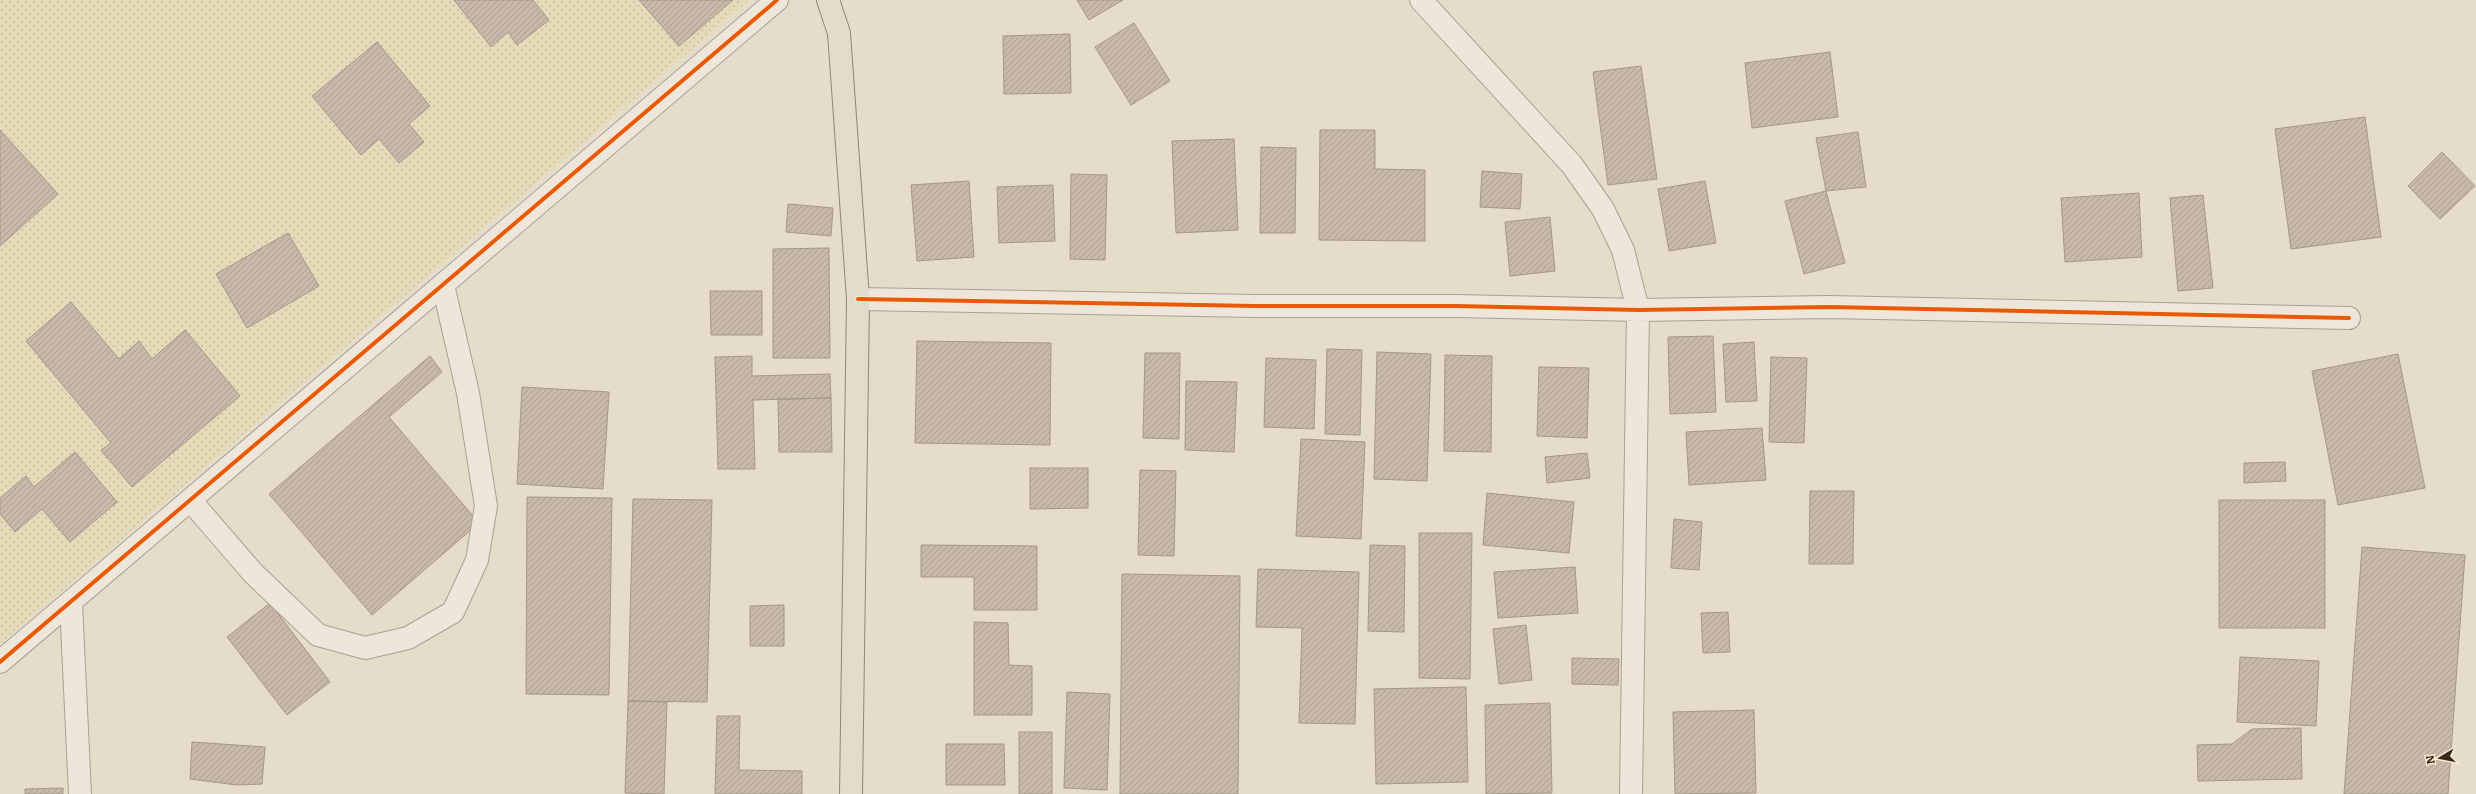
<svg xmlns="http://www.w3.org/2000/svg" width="2476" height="794" font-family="Literata,serif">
<defs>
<pattern id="farmland-dots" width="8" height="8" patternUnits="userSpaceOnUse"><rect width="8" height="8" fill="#e6dbb8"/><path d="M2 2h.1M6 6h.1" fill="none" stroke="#c6bc9e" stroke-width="1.8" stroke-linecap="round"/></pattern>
<pattern id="building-hatch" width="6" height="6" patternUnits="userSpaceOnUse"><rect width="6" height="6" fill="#c8b9aa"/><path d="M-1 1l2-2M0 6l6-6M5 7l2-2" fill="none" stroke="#ac9f92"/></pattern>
</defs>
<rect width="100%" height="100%" fill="#e5dcc9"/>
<path fill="url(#farmland-dots)" d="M 0,0 L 749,0 L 0,644 Z"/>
<path fill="url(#building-hatch)" stroke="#a59789" d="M 454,0 L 533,0 L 549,20 L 517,45 L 508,32 L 491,47 Z
M 639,0 L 733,0 L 679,46 Z
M 1077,0 L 1123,0 L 1089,20 Z
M 1134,23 L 1170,81 L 1131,105 L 1095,47 Z
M 1070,34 L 1071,93 L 1004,94 L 1003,36 Z
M 377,42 L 430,106 L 409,124 L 424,142 L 399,163 L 379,139 L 361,155 L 312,96 Z
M 1830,52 L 1838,117 L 1752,128 L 1745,63 Z
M 1641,66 L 1657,179 L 1608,185 L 1593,72 Z
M 2365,117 L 2381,237 L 2291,249 L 2275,129 Z
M 0,130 L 58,194 L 0,246 Z
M 1320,130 L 1375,130 L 1375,169 L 1425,170 L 1425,241 L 1319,240 Z
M 1858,132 L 1866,187 L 1826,191 L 1816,138 Z
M 1234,139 L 1238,230 L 1176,233 L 1172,141 Z
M 1261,147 L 1296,148 L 1295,233 L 1260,233 Z
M 2442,152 L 2475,186 L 2440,219 L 2408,186 Z
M 1482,171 L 1522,174 L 1520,209 L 1480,207 Z
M 1071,174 L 1107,175 L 1105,260 L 1070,259 Z
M 969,181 L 974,257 L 917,261 L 911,185 Z
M 1705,181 L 1716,243 L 1669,251 L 1658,189 Z
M 1053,185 L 1055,241 L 999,243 L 997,187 Z
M 1826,191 L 1845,263 L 1804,274 L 1785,201 Z
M 2139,193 L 2142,257 L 2065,262 L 2061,198 Z
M 2203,195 L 2213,288 L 2178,291 L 2170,198 Z
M 788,204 L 833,208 L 831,236 L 786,232 Z
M 1550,217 L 1555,271 L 1510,276 L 1505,222 Z
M 288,233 L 319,286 L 247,328 L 216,274 Z
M 829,248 L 830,358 L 773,358 L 773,249 Z
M 710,291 L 762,291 L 762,335 L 711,335 Z
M 71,302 L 119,359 L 139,341 L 152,359 L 185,330 L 240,396 L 132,487 L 101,450 L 111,443 L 26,341 Z
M 1713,336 L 1716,412 L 1670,414 L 1668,337 Z
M 917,341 L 1051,343 L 1050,445 L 915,443 Z
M 1754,342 L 1757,401 L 1726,402 L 1723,344 Z
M 1327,349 L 1362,350 L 1360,435 L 1325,434 Z
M 1377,352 L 1431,354 L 1427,481 L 1374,479 Z
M 1145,353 L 1180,353 L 1179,439 L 1143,438 Z
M 2398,354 L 2425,488 L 2338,505 L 2312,371 Z
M 1445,355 L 1492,356 L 1491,452 L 1444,451 Z
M 430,356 L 442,372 L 389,417 L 479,523 L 372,615 L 269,494 Z
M 752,356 L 752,376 L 830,374 L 831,398 L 753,400 L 755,469 L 718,469 L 715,357 Z
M 1771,357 L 1807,358 L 1804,443 L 1769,442 Z
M 1266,358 L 1316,360 L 1314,429 L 1264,427 Z
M 1539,367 L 1589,368 L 1587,438 L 1537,436 Z
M 1186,381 L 1237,382 L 1234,452 L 1185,450 Z
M 522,387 L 609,392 L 603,489 L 517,484 Z
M 831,398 L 832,452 L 779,452 L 778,399 Z
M 1762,428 L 1766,480 L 1689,485 L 1686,432 Z
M 1301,439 L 1365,442 L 1361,539 L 1296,536 Z
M 75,452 L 117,502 L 70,542 L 42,509 L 15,532 L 0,514 L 0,498 L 26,476 L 34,487 Z
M 1587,453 L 1590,478 L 1547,483 L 1545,457 Z
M 2285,462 L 2286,481 L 2244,483 L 2244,463 Z
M 1030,468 L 1088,468 L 1088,508 L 1030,509 Z
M 1140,470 L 1176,471 L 1174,556 L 1138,555 Z
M 1810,491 L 1854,491 L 1853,564 L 1809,564 Z
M 1487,493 L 1574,502 L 1569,553 L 1483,545 Z
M 527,497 L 612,498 L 609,695 L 526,694 Z
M 633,499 L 712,500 L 707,702 L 628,701 Z
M 2219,500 L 2325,500 L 2325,628 L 2219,628 Z
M 1674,519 L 1702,522 L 1699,570 L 1671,568 Z
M 1419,533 L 1472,533 L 1470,679 L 1419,678 Z
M 921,545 L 1037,546 L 1037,610 L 974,610 L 974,577 L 921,577 Z
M 1370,545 L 1405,546 L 1404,632 L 1368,631 Z
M 2362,547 L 2465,555 L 2448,794 L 2344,794 Z
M 1575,567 L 1578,613 L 1498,618 L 1494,572 Z
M 1258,569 L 1359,572 L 1355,724 L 1299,723 L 1302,628 L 1256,627 Z
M 1122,574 L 1240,576 L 1238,794 L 1120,794 Z
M 270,603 L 330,682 L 287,715 L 227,637 Z
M 784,605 L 784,646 L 750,646 L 750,606 Z
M 1728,612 L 1730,652 L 1703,653 L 1701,613 Z
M 974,622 L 1008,623 L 1009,665 L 1032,666 L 1032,715 L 974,715 Z
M 1526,625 L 1532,680 L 1499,684 L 1493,629 Z
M 2240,657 L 2319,661 L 2316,726 L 2237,722 Z
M 1572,658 L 1619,659 L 1618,685 L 1572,684 Z
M 1466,687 L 1468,782 L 1376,784 L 1374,689 Z
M 1067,692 L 1110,694 L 1107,790 L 1064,788 Z
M 628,701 L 667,702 L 664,794 L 625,793 Z
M 1550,703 L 1552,793 L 1486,794 L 1485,705 Z
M 1754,710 L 1756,793 L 1675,794 L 1673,712 Z
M 717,716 L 740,716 L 739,770 L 802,771 L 802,794 L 715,794 Z
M 2301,728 L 2302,779 L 2198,781 L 2197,745 L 2232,744 L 2252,729 Z
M 1019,732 L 1052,732 L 1052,794 L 1019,794 Z
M 192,742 L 265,747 L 262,784 L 237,785 L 190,779 Z
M 946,744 L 1004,744 L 1005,785 L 946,785 Z
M 63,788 L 63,794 L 25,794 L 25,789 Z"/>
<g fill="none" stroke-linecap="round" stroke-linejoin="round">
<defs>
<path id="minor" d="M 1421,0 L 1572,165 L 1603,209 L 1623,250 L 1638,310 L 1631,794
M 858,299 L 1255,306 L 1456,306 L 1638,310 L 1829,307 L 2349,318
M 191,501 L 253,573 L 318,635 L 365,648 L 408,638 L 453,612 L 477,560 L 486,506 L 468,393 L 443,285
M 71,603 L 80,794
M 0,662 L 777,0"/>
<path id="major" d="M 828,0 L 839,33 L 858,299 L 851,794"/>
</defs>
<use href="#minor" stroke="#a9a093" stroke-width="24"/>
<use href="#major" stroke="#8f867a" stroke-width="24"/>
<use href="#minor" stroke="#ece6db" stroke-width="22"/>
<use href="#major" stroke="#e3dccc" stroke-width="22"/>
<defs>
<path id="cycleway" d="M 858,299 L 1255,306 L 1456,306 L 1638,310 L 1829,307 L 2349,318
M 0,662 L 777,0"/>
</defs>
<use href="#cycleway" stroke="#f7e9ce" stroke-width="6"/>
<use href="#cycleway" stroke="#e8590c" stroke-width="4"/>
</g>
<g transform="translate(2440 758) rotate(260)" stroke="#f7e9ce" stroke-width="3" paint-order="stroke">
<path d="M0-3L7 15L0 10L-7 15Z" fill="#37281b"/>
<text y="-6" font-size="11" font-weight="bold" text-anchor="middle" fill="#37281b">N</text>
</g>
</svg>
